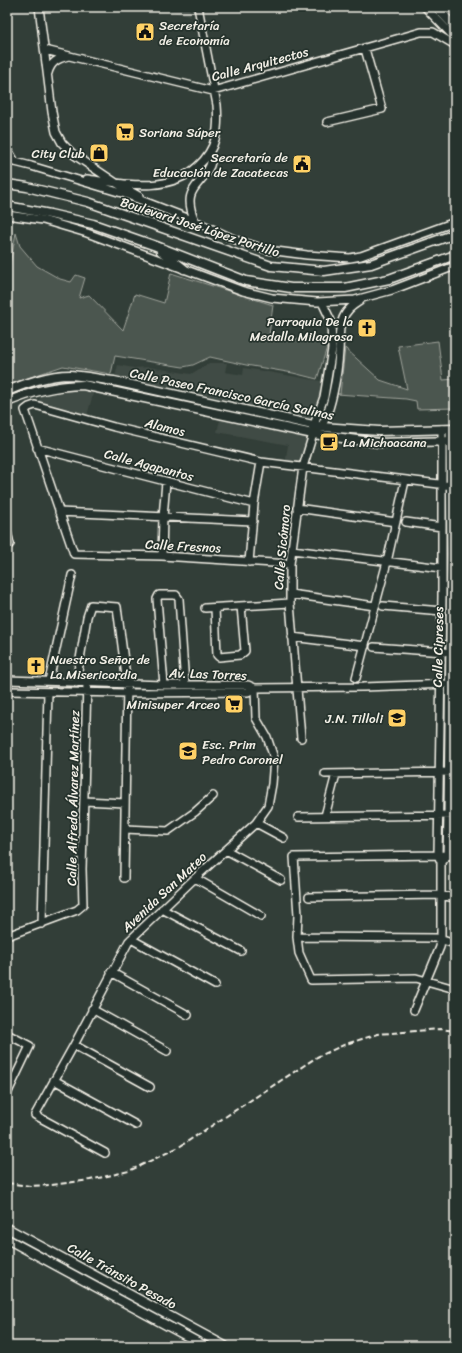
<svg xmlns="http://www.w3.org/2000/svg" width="462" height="1353" font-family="Sriracha,sans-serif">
<rect width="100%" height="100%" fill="#323e38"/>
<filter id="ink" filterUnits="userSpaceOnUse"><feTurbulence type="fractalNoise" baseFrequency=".025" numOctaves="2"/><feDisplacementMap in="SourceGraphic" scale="8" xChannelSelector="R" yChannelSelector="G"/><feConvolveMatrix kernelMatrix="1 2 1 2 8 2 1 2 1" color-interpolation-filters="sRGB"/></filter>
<g filter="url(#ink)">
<path fill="#404b44" d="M 156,7 L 189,7 L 191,17 Z
M 209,363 L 227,363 L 225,372 L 243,375 L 244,368 L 327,382 L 306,442 L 303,467 L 285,465 L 288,445 L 217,432 L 220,420 L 94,391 L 86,419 L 37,405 L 43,390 L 7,402 L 7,391 L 52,377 L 114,381 L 118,365 L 134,368 L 149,367 L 191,374 Z"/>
<path fill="#4c564f" stroke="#a0a49c" d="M 16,233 L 20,246 L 37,266 L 60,279 L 71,282 L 76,275 L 85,278 L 79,298 L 89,295 L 123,330 L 135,294 L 164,303 L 171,273 L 273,305 L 269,335 L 328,344 L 317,379 L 293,373 L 246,365 L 210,357 L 193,365 L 183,367 L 115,356 L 111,374 L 63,366 L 7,385 L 7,279 Z
M 438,341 L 443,380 L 455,379 L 455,408 L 417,409 L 416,401 L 406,399 L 337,394 L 340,394 L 345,348 L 380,380 L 407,389 L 398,346 Z"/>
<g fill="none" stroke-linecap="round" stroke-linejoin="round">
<defs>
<path id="minor" d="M 39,7 L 52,112 L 56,132 L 62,143 L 73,154 L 116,183 L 139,196
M 425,7 L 455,38
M 45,50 L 213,91 L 421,32 L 433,32 L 455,45
M 48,73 C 51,62 57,59 68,56
M 327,122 L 382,109 L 365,49
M 7,148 L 15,162
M 7,162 L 15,162 L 31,166 L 125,194 L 195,221 L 236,240 L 268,250 L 307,255 L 350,258 L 361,256 L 455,222
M 87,179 C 124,184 168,194 198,166 C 217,149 219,129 217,105 L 198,7
M 7,215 L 43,220 L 87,233 L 243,291 L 272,298 L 317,302 L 355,300 L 392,290 L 455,266
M 195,221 C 179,184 206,187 212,159 L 210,154
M 318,430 C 331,418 338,370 339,351 C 340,342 338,329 342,321 C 345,311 352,306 360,301
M 37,448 L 254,504
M 297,508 L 396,522
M 59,512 L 253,521
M 406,522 L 442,527
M 7,532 L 10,544 L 7,546
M 292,550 L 442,568
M 162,556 L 163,517 L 166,482
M 249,562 L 254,504 L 261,462
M 290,564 L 162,556 L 74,554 L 25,410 L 29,407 L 35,405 L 114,427 L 261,462 L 455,486
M 290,594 L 375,606
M 383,606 L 442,611
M 205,608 L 290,603
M 215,608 L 217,655 L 219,657 L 240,655 L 245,651 L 241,606
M 292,637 L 365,646
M 374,647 L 444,652
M 356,678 L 387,562 L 405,481
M 7,680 L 164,685 L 248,685 L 255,688
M 49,681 L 72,575
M 76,683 L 87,617 L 91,605 L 117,607 L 127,684 L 124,878
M 164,685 L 157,599 L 159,595 L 176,595 L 179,599 L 185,685
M 7,691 L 127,693 L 248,692 L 255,688 L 363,687 L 449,684 L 455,681
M 301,738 L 290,603 L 290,564 L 303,467 L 313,434 L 314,425 L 324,397 L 332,349 L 331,321 L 322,302
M 325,774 L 455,772
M 84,801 L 125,803
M 325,816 L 336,774
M 298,817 L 455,815
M 256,823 L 284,838
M 125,829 L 168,831 L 195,812 L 213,796
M 226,850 L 281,880
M 455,856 L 438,855 L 294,857 L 298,915 L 297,937 L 299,953 L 311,980 L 416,978 L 455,989
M 441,862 L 447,855 L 448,815 L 451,554 L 450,430
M 195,878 L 261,916
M 309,897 L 440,895 L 455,898
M 162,909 L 241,951
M 42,924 L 48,692
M 7,936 L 77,910 L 83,905 L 82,869 L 87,683
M 297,937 L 436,938 L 455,944
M 131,939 L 215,985
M 111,972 L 188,1015
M 92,1009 L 167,1051
M 414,1010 L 440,947 L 441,939 L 441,862 L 438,855 L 442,596 L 442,429
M 7,1034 L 30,1046 L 7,1094
M 74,1045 L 150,1087
M 54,1080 L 136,1125
M 105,1153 L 35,1115 L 74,1045 L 129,941 L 195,878 L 256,823 L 268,806 L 272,784 L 274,758 L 267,737 L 256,718 L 255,688"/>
<path id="major" d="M 436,7 L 455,27
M 447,7 L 455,14
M 7,184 L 27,187 L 88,202 L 271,266 L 324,271 L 371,264 L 455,234
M 7,206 L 50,214 L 93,224 L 156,246 L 246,281 L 291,288 L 345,288 L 389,279 L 455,255
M 161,251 L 184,269
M 7,391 C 27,383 48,375 70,375 C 85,376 99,379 114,381 L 322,427 L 379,431 L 455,429
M 7,402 C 34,391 54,386 83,385 L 313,434 L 379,443 L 455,441
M 7,1228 L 225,1346
M 7,1239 L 205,1346"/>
</defs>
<use href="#minor" stroke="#f4f1e8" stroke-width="10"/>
<use href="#major" stroke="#f4f1e8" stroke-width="11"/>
<use href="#minor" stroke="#26332d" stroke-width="7"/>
<use href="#major" stroke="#26332d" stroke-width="8"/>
<path stroke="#f4f1e8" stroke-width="2" stroke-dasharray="6 3" stroke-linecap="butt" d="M 7,1183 L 30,1186 L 51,1185 L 90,1180 L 129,1171 L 179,1147 L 317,1057 L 346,1044 L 378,1034 L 441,1029 L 455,1031"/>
</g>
</g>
<defs>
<symbol id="civic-square" viewBox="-11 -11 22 22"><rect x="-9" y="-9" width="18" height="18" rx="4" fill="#ffd166" stroke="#26332d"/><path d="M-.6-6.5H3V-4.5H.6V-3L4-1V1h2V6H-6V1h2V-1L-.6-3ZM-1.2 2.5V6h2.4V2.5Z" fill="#111"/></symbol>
<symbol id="supermarket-square" viewBox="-11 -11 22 22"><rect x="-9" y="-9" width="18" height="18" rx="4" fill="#ffd166" stroke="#26332d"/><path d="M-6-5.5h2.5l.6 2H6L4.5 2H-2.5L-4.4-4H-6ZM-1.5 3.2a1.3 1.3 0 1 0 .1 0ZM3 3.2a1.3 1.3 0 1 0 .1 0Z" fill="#111"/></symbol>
<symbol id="shop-square" viewBox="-11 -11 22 22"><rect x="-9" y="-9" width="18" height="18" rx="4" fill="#ffd166" stroke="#26332d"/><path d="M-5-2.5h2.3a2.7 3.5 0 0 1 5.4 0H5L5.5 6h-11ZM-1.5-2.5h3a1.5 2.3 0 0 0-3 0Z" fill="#111"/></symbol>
<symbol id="church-square" viewBox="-11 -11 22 22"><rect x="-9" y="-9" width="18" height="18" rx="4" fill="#ffd166" stroke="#26332d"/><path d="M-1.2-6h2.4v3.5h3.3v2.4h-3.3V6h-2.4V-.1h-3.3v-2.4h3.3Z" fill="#111"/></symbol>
<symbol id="cafe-square" viewBox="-11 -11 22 22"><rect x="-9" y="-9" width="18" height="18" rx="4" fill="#ffd166" stroke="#26332d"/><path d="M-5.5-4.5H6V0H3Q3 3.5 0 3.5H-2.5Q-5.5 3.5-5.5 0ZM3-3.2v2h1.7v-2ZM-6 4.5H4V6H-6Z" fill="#111"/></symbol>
<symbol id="school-square" viewBox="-11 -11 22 22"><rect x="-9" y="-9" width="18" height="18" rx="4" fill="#ffd166" stroke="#26332d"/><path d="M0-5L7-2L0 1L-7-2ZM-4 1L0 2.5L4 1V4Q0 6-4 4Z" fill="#111"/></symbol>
</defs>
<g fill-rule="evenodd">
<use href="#civic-square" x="134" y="21" width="22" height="22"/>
<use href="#supermarket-square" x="114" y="121" width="22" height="22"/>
<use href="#shop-square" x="88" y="142" width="22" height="22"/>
<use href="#civic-square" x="291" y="153" width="22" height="22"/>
<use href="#church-square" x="356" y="317" width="22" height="22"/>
<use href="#cafe-square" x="318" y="431" width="22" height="22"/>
<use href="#church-square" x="25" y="655" width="22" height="22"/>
<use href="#supermarket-square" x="223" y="693" width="22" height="22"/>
<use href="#school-square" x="386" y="707" width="22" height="22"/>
<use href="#school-square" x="177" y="740" width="22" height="22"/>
</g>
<g text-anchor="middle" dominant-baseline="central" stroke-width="3.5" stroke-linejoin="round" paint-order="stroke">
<g font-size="13" fill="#f4f1e8" stroke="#26332d" text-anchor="start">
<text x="159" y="25">Secretaría<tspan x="159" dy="15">de Economía</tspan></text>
<text x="139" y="132">Soriana Súper</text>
<text x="85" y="153" text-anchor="end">City Club</text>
<text x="288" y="157" text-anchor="end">Secretaría de<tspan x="288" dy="15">Educación de Zacatecas</tspan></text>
<text x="353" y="321" text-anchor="end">Parroquia De la<tspan x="353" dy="15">Medalla Milagrosa</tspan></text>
<text x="343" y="442">La Michoacana</text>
<text x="50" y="659">Nuestro Señor de<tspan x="50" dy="15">La Misericordia</tspan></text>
<text x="220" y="704" text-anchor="end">Minisuper Arceo</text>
<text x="383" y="718" text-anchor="end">J.N. Tilloli</text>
<text x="202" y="744">Esc. Prim<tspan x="202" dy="15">Pedro Coronel</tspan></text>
</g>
<g font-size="13" fill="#f4f1e8" stroke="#26332d">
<text transform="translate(260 64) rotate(-15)">Calle Arquitectos</text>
<text transform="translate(200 227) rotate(18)">Boulevard José López Portillo</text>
<text transform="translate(232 394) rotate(12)">Calle Paseo Francisco García Salinas</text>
<text transform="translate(165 427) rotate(14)">Alamos</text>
<text transform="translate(149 465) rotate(15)">Calle Agapantos</text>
<text transform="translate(183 546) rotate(3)">Calle Fresnos</text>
<text transform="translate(282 547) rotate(-85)">Calle Sicómoro</text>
<text transform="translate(438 647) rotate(-89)">Calle Cipreses</text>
<text transform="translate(208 674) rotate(2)">Av. Las Torres</text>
<text transform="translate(73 798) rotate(-89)">Calle Alfredo Álvarez Martínez</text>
<text transform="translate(164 892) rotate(-43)">Avenida San Mateo</text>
<text transform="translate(122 1276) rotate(29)">Calle Tránsito Pesado</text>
</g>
</g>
<rect width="462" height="1353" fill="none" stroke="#26332d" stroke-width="24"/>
<rect x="12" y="12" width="438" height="1329" fill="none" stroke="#f4f1e8" stroke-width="1.5" filter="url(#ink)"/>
</svg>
